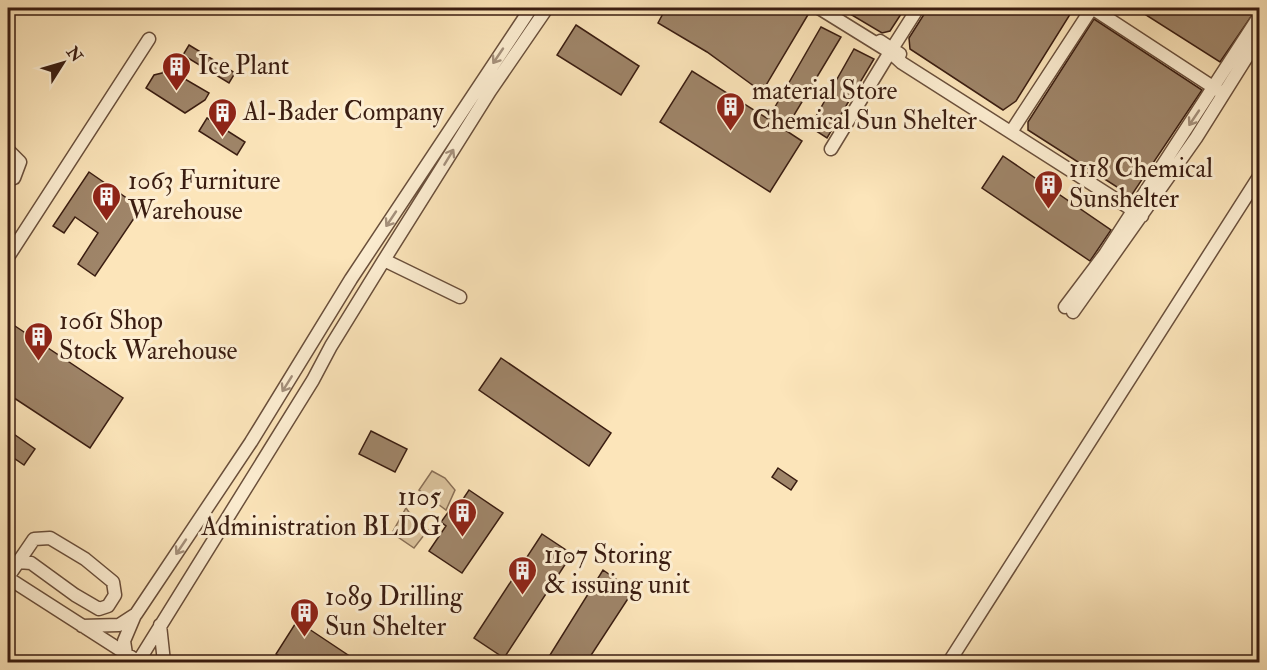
<svg xmlns="http://www.w3.org/2000/svg" width="1267" height="670" font-family="'IM FELL Double Pica',serif">
<rect width="100%" height="100%" fill="#fce5ba"/>
<filter id="stains"><feTurbulence type="fractalNoise" baseFrequency=".00333" numOctaves="4"/><feColorMatrix values="0 0 0 0 .2 0 0 0 0 .09 0 0 0 0 .02 0 0 0 .5 -.17"/></filter>
<radialGradient id="worn" r=".72"><stop offset=".6" stop-color="#630" stop-opacity="0"/><stop offset="1" stop-color="#630" stop-opacity=".3"/></radialGradient>
<path fill="#dbc39d" stroke="#8a7057" stroke-width="1.5" d="M 432,471 L 445,478 L 455,490 L 446,510 L 419,490 Z
M 406,508 L 416,522 L 428,530 L 414,548 L 392,533 Z"/>
<path fill="#9f8569" stroke="#3a1d11" stroke-width="1.5" d="M 666,8 L 798,8 L 809,13 L 762,92 L 707,52 L 658,23 Z
M 840,8 L 905,8 L 890,31 L 882,33 Z
M 928,8 L 1074,8 L 1016,101 L 1003,110 L 910,49 L 909,38 Z
M 1135,8 L 1257,8 L 1220,62 Z
M 1094,19 L 1202,90 L 1131,196 L 1028,130 L 1028,122 Z
M 576,25 L 639,66 L 621,95 L 557,55 Z
M 821,27 L 841,37 L 785,130 L 802,141 L 770,192 L 660,122 L 692,71 L 768,119 Z
M 189,45 L 235,73 L 229,83 L 183,55 Z
M 854,49 L 874,59 L 827,138 L 810,127 Z
M 166,68 L 209,93 L 205,100 L 185,113 L 146,88 L 154,75 L 162,73 Z
M 207,118 L 245,142 L 237,155 L 199,131 Z
M 1003,156 L 1111,230 L 1090,261 L 982,188 Z
M 89,172 L 141,208 L 95,276 L 78,264 L 98,233 L 75,217 L 64,233 L 53,226 Z
M 12,324 L 123,398 L 90,448 L 8,394 L 8,331 Z
M 501,358 L 611,433 L 589,466 L 479,390 Z
M 8,430 L 35,449 L 24,465 L 8,454 Z
M 371,431 L 407,449 L 395,472 L 359,454 Z
M 778,468 L 797,481 L 791,490 L 772,477 Z
M 469,490 L 503,513 L 462,573 L 429,551 L 446,526 L 441,522 L 449,511 L 453,514 Z
M 542,534 L 572,554 L 504,658 L 474,638 Z
M 603,570 L 633,591 L 586,663 L 545,663 Z
M 297,621 L 360,663 L 290,663 L 276,654 Z"/>
<g fill="none" stroke-linecap="round" stroke-linejoin="round">
<defs>
<path id="street" d="M 819,8 L 890,52 L 918,8
M 1092,8 L 1219,91
M 880,41 L 900,54
M 1011,132 L 1092,8
M 831,149 L 890,52 L 902,63 L 1142,216
M 8,150 L 20,162 L 14,178 L 8,180
M 8,257 L 149,39
M 384,260 L 490,91 L 547,8
M 1065,307 L 1105,254 L 1260,15
M 1073,312 L 1196,138 L 1260,36
M 8,577 L 34,539 L 50,538 L 85,559 L 113,582 L 115,595 L 108,606 L 99,609 L 75,595 L 31,563 L 18,562
M 8,578 L 139,662
M 160,625 L 164,662
M 82,626 L 119,625 L 136,614 L 251,442 L 351,279 L 531,8
M 126,654 L 124,641 L 135,615
M 138,662 L 313,380 L 331,346 L 384,260 L 460,297
M 949,662 L 1260,175"/>
</defs>
<use href="#street" stroke="#6a4f3b" stroke-width="15"/>
<use href="#street" stroke="#fdeed2" stroke-width="12"/>
</g>
<defs><path id="oneway-shaft" d="M-6 0H5M1.5-3L5.5 0L1.5 3" fill="none" stroke-width="1.6" stroke-linecap="round" stroke-linejoin="round" transform="scale(1.5)"/></defs>
<g stroke="#a5907b">
<use href="#oneway-shaft" transform="translate(498 56) rotate(124)"/>
<use href="#oneway-shaft" transform="translate(1194 118) rotate(124)"/>
<use href="#oneway-shaft" transform="translate(449 157) rotate(-59)"/>
<use href="#oneway-shaft" transform="translate(391 219) rotate(124)"/>
<use href="#oneway-shaft" transform="translate(287 384) rotate(122)"/>
<use href="#oneway-shaft" transform="translate(181 547) rotate(124)"/>
</g>
<defs>
<symbol id="building-pin" viewBox="-11 -11 22 30"><path d="M0 17L-7.5 6A9.5 9.5 0 1 1 7.5 6Z" fill="#8f2418" stroke="#fdeed2"/><path d="M-4-6H4V6H1V3H-1V6H-4ZM-2.5-4.3h1.7v1.8h-1.7ZM.8-4.3h1.7v1.8H.8ZM-2.5-1h1.7V.8h-1.7ZM.8-1h1.7V.8H.8Z" fill="#fff"/></symbol>
</defs>
<g fill-rule="evenodd">
<use href="#building-pin" x="160" y="50" width="33" height="45"/>
<use href="#building-pin" x="714" y="90" width="33" height="45"/>
<use href="#building-pin" x="206" y="96" width="33" height="45"/>
<use href="#building-pin" x="1032" y="168" width="33" height="45"/>
<use href="#building-pin" x="90" y="180" width="33" height="45"/>
<use href="#building-pin" x="22" y="320" width="33" height="45"/>
<use href="#building-pin" x="446" y="496" width="33" height="45"/>
<use href="#building-pin" x="506" y="554" width="33" height="45"/>
<use href="#building-pin" x="288" y="596" width="33" height="45"/>
</g>
<g text-anchor="middle" dominant-baseline="central" stroke-width="6" stroke-linejoin="round" paint-order="stroke">
<g font-size="26" fill="#3a1d11" stroke="#fdeed2" text-anchor="start">
<text x="198" y="66">Ice Plant</text>
<text x="752" y="91">material Store<tspan x="752" dy="30">Chemical Sun Shelter</tspan></text>
<text x="243" y="112">Al-Bader Company</text>
<text x="1069" y="169">1118 Chemical<tspan x="1069" dy="30">Sunshelter</tspan></text>
<text x="128" y="181">1063 Furniture<tspan x="128" dy="30">Warehouse</tspan></text>
<text x="59" y="321">1061 Shop<tspan x="59" dy="30">Stock Warehouse</tspan></text>
<text x="441" y="497" text-anchor="end">1105<tspan x="441" dy="30">Administration BLDG</tspan></text>
<text x="544" y="555">1107 Storing<tspan x="544" dy="30">&amp; issuing unit</tspan></text>
<text x="325" y="597">1089 Drilling<tspan x="325" dy="30">Sun Shelter</tspan></text>
</g>
</g>
<rect width="1267" height="670" fill="none" stroke="#fce5ba" stroke-width="30"/>
<rect x="9" y="9" width="1249" height="652" fill="none" stroke="#3a1d11" stroke-width="3"/>
<rect x="15" y="15" width="1237" height="640" fill="none" stroke="#3a1d11" stroke-width="1.5"/>
<g transform="translate(63 63) rotate(53)" stroke="#fdeed2" stroke-width="4.5" paint-order="stroke">
<path d="M0-4.5L10 22L0 15L-10 22Z" fill="#3a1d11"/>
<text y="-9" font-size="16" font-weight="bold" text-anchor="middle" fill="#3a1d11">N</text>
</g>
<rect width="100%" height="100%" filter="url(#stains)"/>
<rect width="100%" height="100%" fill="url(#worn)"/>
</svg>
